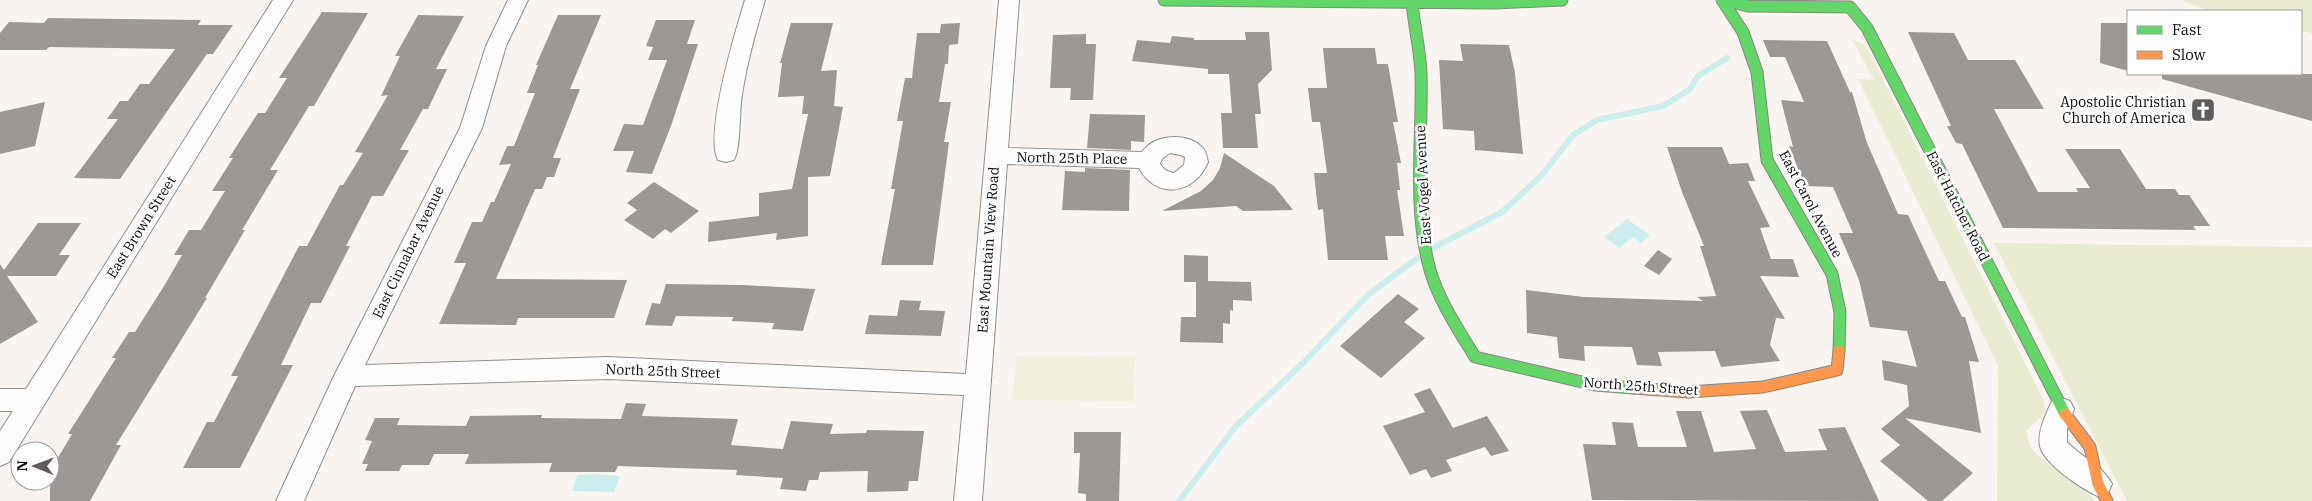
<svg xmlns="http://www.w3.org/2000/svg" width="2312" height="501" font-family="'IBM Plex Serif',serif">
<rect width="100%" height="100%" fill="#f9f4ef"/>
<path fill="#e9ebd1" d="M 2181,0 L 2312,0 L 2312,33 L 2301,31 L 2301,11 L 2210,11 Z
M 1852,39 L 1866,46 L 2043,399 L 2046,412 L 2026,431 C 2028,437 2029,446 2033,450 C 2051,470 2078,480 2095,501 L 1997,501 L 1998,366 L 1858,79 L 1874,80 Z
M 1994,243 L 2312,247 L 2312,501 L 2127,501 Z"/>
<path fill="#f1efdb" d="M 1017,356 L 1135,357 L 1133,401 L 1012,400 Z"/>
<path fill="#caeeee" d="M 1627,219 L 1650,235 L 1641,243 L 1633,237 L 1619,248 L 1604,237 Z
M 593,474 L 620,476 L 614,492 L 572,491 L 577,475 Z"/>
<g fill="none" stroke-linecap="round" stroke-linejoin="round">
<path stroke="#caeeee" stroke-width="6" d="M 1431,249 L 1502,212 L 1542,175 L 1573,135 L 1597,120 L 1663,106 L 1689,90 L 1698,76 L 1727,58
M 1179,501 L 1236,426 L 1303,363 L 1369,294 L 1419,257"/>
</g>
<path fill="#9c9895" d="M 322,12 L 368,13 L 314,106 L 309,106 L 270,170 L 278,170 L 242,230 L 245,230 L 205,298 L 207,298 L 116,445 L 121,445 L 90,501 L 50,501 L 50,471 L 72,434 L 68,434 L 116,358 L 112,358 L 129,332 L 135,332 L 164,286 L 182,255 L 174,255 L 189,230 L 201,230 L 225,191 L 212,191 L 233,158 L 229,158 L 258,113 L 265,113 L 287,78 L 279,78 Z
M 418,15 L 464,16 L 436,69 L 447,69 L 428,109 L 423,109 L 400,150 L 409,150 L 383,196 L 372,196 L 346,246 L 350,246 L 321,303 L 311,303 L 281,365 L 293,365 L 240,468 L 183,468 L 207,422 L 214,422 L 238,376 L 231,376 L 299,246 L 307,246 L 340,185 L 343,185 L 363,153 L 355,152 L 388,95 L 381,96 L 400,56 L 395,56 Z
M 558,15 L 601,15 L 570,89 L 580,89 L 553,158 L 561,158 L 554,177 L 547,177 L 542,189 L 535,189 L 496,279 L 627,280 L 614,318 L 518,318 L 516,325 L 439,324 L 466,263 L 454,263 L 472,222 L 482,222 L 491,202 L 494,202 L 511,164 L 499,165 L 507,146 L 514,146 L 535,93 L 527,93 L 538,65 L 536,65 Z
M 48,18 L 201,20 L 198,25 L 233,25 L 213,54 L 207,54 L 120,179 L 74,178 L 118,119 L 107,119 L 120,101 L 128,101 L 140,84 L 149,84 L 175,49 L 49,47 L 46,50 L 0,50 L 0,33 L 9,22 L 44,23 Z
M 656,20 L 695,20 L 687,44 L 698,44 L 671,126 L 652,174 L 626,172 L 634,151 L 613,151 L 624,124 L 643,125 L 667,60 L 648,60 L 653,47 L 646,46 Z
M 791,23 L 833,23 L 821,71 L 837,70 L 834,106 L 843,107 L 830,176 L 808,177 L 808,236 L 776,240 L 777,233 L 708,242 L 709,222 L 759,216 L 759,193 L 792,189 L 808,114 L 802,114 L 804,96 L 778,97 L 782,63 L 780,63 Z
M 960,23 L 958,44 L 949,45 L 948,64 L 945,64 L 939,102 L 951,102 L 944,142 L 949,142 L 933,265 L 881,265 L 895,189 L 891,189 L 903,121 L 897,121 L 905,78 L 912,78 L 917,33 L 940,33 L 941,24 Z
M 2101,23 L 2128,23 L 2128,71 L 2100,63 Z
M 1245,32 L 1269,32 L 1272,70 L 1258,84 L 1261,114 L 1255,114 L 1258,148 L 1223,148 L 1221,113 L 1232,113 L 1229,74 L 1208,74 L 1208,69 L 1132,61 L 1137,40 L 1170,43 L 1172,36 L 1194,38 L 1194,40 L 1246,40 Z
M 1908,32 L 1954,33 L 1968,60 L 2015,60 L 2044,109 L 1994,109 L 2038,192 L 2078,192 L 2076,188 L 2090,188 L 2065,149 L 2120,149 L 2146,189 L 2175,189 L 2179,195 L 2189,195 L 2210,226 L 2193,226 L 2196,230 L 2003,228 L 1962,144 L 1956,143 L 1947,126 L 1951,126 Z
M 1086,34 L 1086,44 L 1096,44 L 1093,100 L 1070,100 L 1071,88 L 1050,88 L 1053,35 Z
M 1763,40 L 1827,41 L 1850,92 L 1852,92 L 1867,143 L 1898,214 L 1908,215 L 1939,281 L 1945,281 L 1962,317 L 1965,317 L 1979,362 L 1969,361 L 1981,433 L 1905,418 L 1973,473 L 1942,501 L 1928,501 L 1880,461 L 1900,445 L 1881,429 L 1909,406 L 1907,385 L 1884,380 L 1882,360 L 1917,367 L 1907,331 L 1870,327 L 1859,280 L 1839,233 L 1853,233 L 1833,187 L 1805,186 L 1789,146 L 1793,147 L 1781,100 L 1804,102 L 1785,57 L 1770,57 Z
M 1460,44 L 1509,45 L 1515,73 L 1523,154 L 1475,150 L 1474,131 L 1443,129 L 1439,60 L 1463,61 Z
M 1323,48 L 1375,48 L 1377,64 L 1388,64 L 1398,122 L 1393,122 L 1401,163 L 1397,163 L 1400,190 L 1397,190 L 1404,236 L 1385,236 L 1388,260 L 1328,260 L 1323,209 L 1318,210 L 1314,173 L 1327,173 L 1320,122 L 1312,122 L 1308,88 L 1327,88 Z
M 2162,74 L 2312,74 L 2312,121 L 2162,79 Z
M 45,102 L 35,146 L 0,154 L 0,112 Z
M 1090,114 L 1145,115 L 1144,142 L 1131,141 L 1131,150 L 1087,148 Z
M 1667,147 L 1722,147 L 1729,164 L 1748,163 L 1755,181 L 1748,181 L 1770,227 L 1760,228 L 1771,259 L 1793,259 L 1799,277 L 1760,276 L 1785,319 L 1776,318 L 1770,345 L 1780,361 L 1721,367 L 1715,351 L 1658,352 L 1662,366 L 1637,365 L 1632,347 L 1584,346 L 1585,361 L 1559,358 L 1557,337 L 1527,333 L 1526,290 L 1584,297 L 1703,301 L 1697,297 L 1716,296 L 1700,246 L 1704,246 L 1682,192 Z
M 1224,153 L 1274,186 L 1293,210 L 1243,211 L 1236,206 L 1162,211 L 1201,191 L 1213,180 L 1220,168 Z
M 1085,168 L 1130,170 L 1129,211 L 1062,210 L 1065,171 L 1085,172 Z
M 654,182 L 699,211 L 671,233 L 665,229 L 653,239 L 624,220 L 637,210 L 627,203 Z
M 38,223 L 81,223 L 59,255 L 70,255 L 56,276 L 7,276 L 38,322 L 0,344 L 0,264 L 4,270 Z
M 1658,250 L 1672,259 L 1659,275 L 1644,266 Z
M 1184,255 L 1208,256 L 1208,281 L 1251,282 L 1252,301 L 1233,300 L 1233,311 L 1230,310 L 1230,324 L 1223,323 L 1223,343 L 1180,342 L 1181,317 L 1196,317 L 1196,282 L 1184,282 Z
M 666,284 L 743,285 L 815,289 L 803,331 L 772,329 L 774,323 L 732,321 L 733,317 L 676,316 L 672,326 L 645,325 L 652,303 L 660,304 Z
M 1398,294 L 1419,309 L 1404,322 L 1425,338 L 1381,378 L 1340,346 Z
M 900,300 L 921,301 L 919,310 L 945,311 L 941,336 L 865,334 L 869,315 L 897,316 Z
M 1430,388 L 1453,428 L 1487,416 L 1509,451 L 1491,456 L 1485,447 L 1446,460 L 1452,471 L 1431,478 L 1426,469 L 1410,475 L 1383,426 L 1425,412 L 1414,394 Z
M 626,403 L 646,404 L 642,416 L 738,419 L 731,445 L 783,449 L 791,421 L 833,424 L 830,434 L 866,433 L 867,430 L 924,431 L 918,481 L 909,481 L 908,491 L 867,492 L 868,471 L 820,472 L 818,480 L 809,480 L 806,491 L 780,489 L 783,478 L 736,475 L 737,470 L 618,466 L 615,472 L 549,472 L 552,463 L 465,464 L 469,454 L 434,454 L 429,465 L 402,465 L 399,471 L 365,471 L 368,464 L 362,464 L 372,441 L 365,440 L 375,418 L 400,418 L 397,425 L 466,426 L 470,416 L 542,415 L 541,418 L 621,419 Z
M 1767,410 L 1785,452 L 1827,450 L 1818,429 L 1845,427 L 1879,501 L 1592,500 L 1583,444 L 1616,445 L 1612,422 L 1633,423 L 1638,447 L 1687,447 L 1676,411 L 1701,411 L 1714,452 L 1756,449 L 1740,411 Z
M 1074,432 L 1121,432 L 1119,501 L 1086,501 L 1086,494 L 1078,493 L 1080,453 L 1074,453 Z"/>
<g fill="none" stroke-linecap="round" stroke-linejoin="round">
<defs>
<path id="street" d="M 273,0 L 293,0 L 9,462 L 0,466 L 0,431 L 13,411 L 0,411 L 0,389 L 26,389 Z
M 508,0 L 528,0 L 506,46 L 482,128 L 365,365 L 608,357 L 966,374 L 999,0 L 1019,0 L 1008,148 L 1142,152 C 1154,134 1187,132 1202,147 C 1206,151 1207,157 1208,162 C 1195,194 1157,201 1139,168 L 1007,164 L 982,501 L 954,501 L 964,395 L 608,379 L 355,386 L 304,501 L 276,501 L 334,376 L 460,128 L 486,46 ZM 1170,153 L 1180,155 L 1185,157 L 1184,165 L 1174,173 C 1168,172 1162,169 1160,163 L 1163,158 Z
M 745,0 L 765,0 C 756,31 747,62 742,95 C 739,111 741,148 734,160 L 726,162 L 718,160 C 704,135 736,29 745,0 Z
M 2061,398 L 2070,401 L 2074,409 L 2067,429 L 2067,442 C 2080,456 2103,466 2112,484 L 2108,493 L 2098,496 C 2083,490 2043,463 2040,446 C 2037,432 2046,414 2052,401 Z"/>
<path id="fast" d="M 1164,0 L 1494,3 L 1562,0
M 1722,0 L 1743,32 L 1757,72 L 1767,160 L 1832,274 L 1840,312 L 1839,351
M 1726,0 L 1748,6 L 1850,7 L 1867,28 L 2065,414
M 1412,2 C 1414,26 1420,49 1421,73 C 1423,139 1412,205 1430,270 C 1439,301 1458,329 1475,357 L 1595,385 L 1633,388"/>
<path id="slow" d="M 1633,388 L 1688,392 L 1763,387 L 1837,370 L 1839,351
M 2065,414 L 2090,447 L 2098,484 L 2107,501"/>
</defs>
<use href="#street" stroke="#92908e" stroke-width="2"/>
<use href="#fast" stroke="#898784" stroke-width="13"/>
<use href="#slow" stroke="#898784" stroke-width="13"/>
<use href="#street" fill="#fefdfd" fill-rule="evenodd"/>
<use href="#fast" stroke="#63d668" stroke-width="11"/>
<use href="#slow" stroke="#ff974d" stroke-width="11"/>
</g>
<defs>
<symbol id="church-square" viewBox="-11 -11 22 22"><rect x="-9" y="-9" width="18" height="18" rx="4" fill="#5e5d5b" stroke="#fff"/><path d="M-1.2-6h2.4v3.5h3.3v2.4h-3.3V6h-2.4V-.1h-3.3v-2.4h3.3Z" fill="#fff"/></symbol>
</defs>
<g fill-rule="evenodd">
<use href="#church-square" x="2189" y="96" width="28" height="28"/>
</g>
<g text-anchor="middle" dominant-baseline="central" stroke-width="5" stroke-linejoin="round" paint-order="stroke">
<g font-size="14" fill="#0b0b0b" stroke="#fff" text-anchor="end">
<text x="2186" y="102">Apostolic Christian<tspan x="2186" dy="16">Church of America</tspan></text>
</g>
<g font-size="14" fill="#0b0b0b" stroke="#fff">
<text transform="translate(1072 158) rotate(1)">North 25th Place</text>
<text transform="translate(1423 185) rotate(-93)">East Vogel Avenue</text>
<text transform="translate(1811 204) rotate(62)">East Carol Avenue</text>
<text transform="translate(1958 206) rotate(63)">East Hatcher Road</text>
<text transform="translate(141 227) rotate(-58)">East Brown Street</text>
<text transform="translate(988 250) rotate(-86)">East Mountain View Road</text>
<text transform="translate(408 252) rotate(-64)">East Cinnabar Avenue</text>
<text transform="translate(663 371) rotate(2)">North 25th Street</text>
<text transform="translate(1641 386) rotate(4)">North 25th Street</text>
</g>
</g>
<rect x="2127" y="10" width="175" height="65" fill="#ffffff" stroke="#9d9d9d"/>
<rect x="2137" y="26" width="25" height="8" fill="#63d668" stroke="#9d9d9d"/>
<text x="2172" y="35" font-size="15" fill="#0b0b0b">Fast</text>
<rect x="2137" y="51" width="25" height="8" fill="#ff974d" stroke="#9d9d9d"/>
<text x="2172" y="60" font-size="15" fill="#0b0b0b">Slow</text>
<g transform="translate(35 466) rotate(271)"><circle r="24" fill="#ffffff" stroke="#9d9d9d"/>
<path d="M0-4L9 19L0 12L-9 19Z" fill="#5e5d5b"/>
<text y="-8" font-size="14" font-weight="bold" text-anchor="middle" fill="#0b0b0b">N</text>
</g>
</svg>
